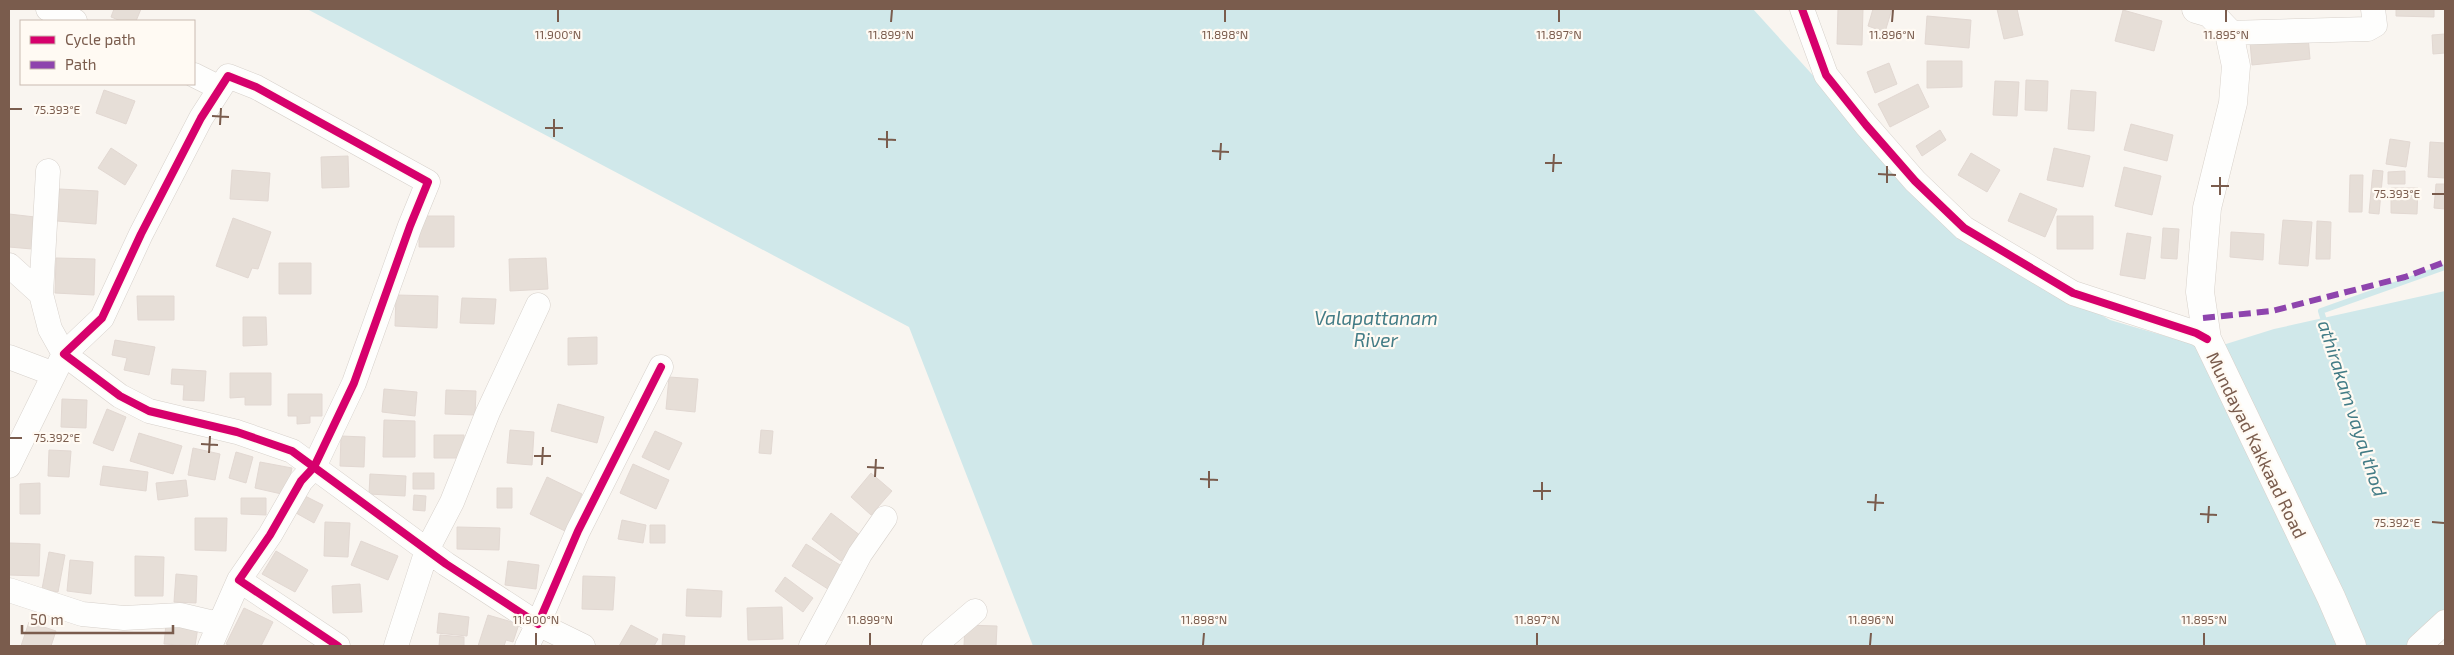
<svg xmlns="http://www.w3.org/2000/svg" width="2454" height="655" font-family="'Exo 2',sans-serif">
<rect width="100%" height="100%" fill="#f9f5f0"/>
<path fill="#d0e8ea" d="M 307,9 L 1753,9 L 1952,229 L 2110,320 L 2210,349 L 2274,329 L 2445,291 L 2445,631 L 2430,646 L 1033,646 L 909,327 Z"/>
<g fill="none" stroke-linecap="round" stroke-linejoin="round">
<path stroke="#d0e8ea" stroke-width="6" d="M 2325,324 L 2321,311 L 2445,267"/>
</g>
<path fill="#e6ded7" stroke="#e2d8d2" d="M 114,9 L 141,9 L 136,21 L 121,21 L 111,17 Z
M 1838,9 L 1863,9 L 1862,45 L 1837,44 Z
M 1873,9 L 1892,9 L 1885,32 L 1868,26 Z
M 1997,9 L 2017,9 L 2023,35 L 2004,39 Z
M 2396,9 L 2434,9 L 2434,17 L 2396,16 Z
M 2123,10 L 2162,21 L 2154,51 L 2115,41 Z
M 1927,16 L 1971,20 L 1969,48 L 1925,44 Z
M 2445,34 L 2445,53 L 2433,54 L 2432,35 Z
M 2308,36 L 2310,59 L 2252,65 L 2250,42 Z
M 1927,61 L 1962,61 L 1962,87 L 1927,88 Z
M 1889,63 L 1897,84 L 1875,93 L 1867,72 Z
M 2026,80 L 2048,81 L 2047,111 L 2025,110 Z
M 1995,81 L 2019,82 L 2017,116 L 1993,115 Z
M 1918,84 L 1929,107 L 1890,127 L 1878,104 Z
M 104,90 L 135,101 L 126,124 L 96,113 Z
M 2071,90 L 2096,92 L 2094,131 L 2068,129 Z
M 2131,124 L 2173,135 L 2167,161 L 2124,150 Z
M 1940,130 L 1946,140 L 1922,156 L 1916,146 Z
M 2390,139 L 2410,142 L 2406,167 L 2386,164 Z
M 2430,142 L 2445,143 L 2445,178 L 2428,177 Z
M 111,148 L 137,165 L 125,185 L 98,168 Z
M 2054,148 L 2090,156 L 2083,187 L 2047,180 Z
M 1971,153 L 2000,170 L 1987,192 L 1958,175 Z
M 348,156 L 349,187 L 322,188 L 321,157 Z
M 2124,167 L 2161,176 L 2152,215 L 2115,206 Z
M 232,170 L 270,173 L 268,201 L 230,199 Z
M 2373,170 L 2383,171 L 2379,214 L 2369,213 Z
M 2405,171 L 2405,184 L 2388,184 L 2388,172 Z
M 2350,175 L 2363,175 L 2362,212 L 2349,212 Z
M 2436,184 L 2445,184 L 2445,209 L 2434,208 Z
M 2391,188 L 2418,188 L 2417,214 L 2391,213 Z
M 59,189 L 98,191 L 96,224 L 57,221 Z
M 2020,193 L 2057,209 L 2045,237 L 2008,221 Z
M 9,214 L 35,217 L 32,249 L 9,247 Z
M 419,216 L 454,216 L 454,247 L 419,247 Z
M 2057,216 L 2093,216 L 2093,249 L 2057,249 Z
M 233,218 L 271,232 L 258,269 L 252,268 L 248,278 L 216,266 Z
M 2283,220 L 2312,222 L 2308,266 L 2279,264 Z
M 2317,221 L 2331,222 L 2330,259 L 2316,259 Z
M 2163,228 L 2179,229 L 2177,259 L 2161,258 Z
M 2231,232 L 2264,234 L 2263,260 L 2230,257 Z
M 2127,233 L 2151,237 L 2145,279 L 2120,275 Z
M 56,258 L 95,259 L 94,295 L 55,293 Z
M 546,258 L 548,289 L 510,291 L 509,259 Z
M 279,263 L 311,263 L 311,294 L 279,294 Z
M 396,295 L 438,296 L 437,328 L 395,326 Z
M 137,296 L 174,296 L 174,320 L 138,320 Z
M 462,298 L 496,299 L 494,324 L 460,323 Z
M 243,317 L 266,317 L 267,345 L 243,346 Z
M 597,337 L 597,364 L 568,365 L 568,338 Z
M 115,340 L 155,347 L 149,375 L 124,370 L 127,358 L 112,355 Z
M 172,369 L 206,371 L 204,401 L 183,400 L 184,385 L 171,384 Z
M 230,373 L 271,373 L 271,405 L 245,405 L 245,397 L 230,398 Z
M 669,377 L 698,379 L 695,412 L 666,409 Z
M 384,389 L 417,392 L 415,416 L 382,412 Z
M 446,390 L 476,391 L 475,415 L 445,414 Z
M 288,394 L 322,394 L 322,416 L 310,416 L 310,423 L 297,424 L 297,416 L 288,416 Z
M 62,399 L 87,400 L 86,428 L 61,427 Z
M 558,404 L 604,417 L 597,443 L 551,431 Z
M 107,409 L 126,417 L 113,451 L 93,443 Z
M 384,420 L 415,421 L 415,457 L 383,457 Z
M 510,430 L 534,432 L 532,465 L 507,463 Z
M 761,430 L 773,431 L 771,454 L 759,453 Z
M 655,431 L 682,443 L 669,470 L 642,457 Z
M 139,433 L 182,446 L 173,474 L 130,461 Z
M 434,435 L 464,435 L 464,458 L 434,458 Z
M 341,436 L 365,437 L 364,467 L 340,466 Z
M 193,448 L 220,454 L 215,480 L 188,475 Z
M 49,450 L 71,451 L 69,477 L 48,476 Z
M 236,452 L 253,457 L 246,483 L 229,478 Z
M 260,462 L 292,468 L 286,495 L 255,488 Z
M 633,464 L 669,480 L 656,509 L 620,493 Z
M 103,466 L 148,472 L 146,491 L 100,485 Z
M 413,473 L 434,473 L 434,489 L 413,489 Z
M 871,473 L 892,491 L 871,515 L 851,497 Z
M 370,474 L 406,476 L 405,496 L 369,494 Z
M 547,477 L 582,494 L 565,531 L 530,514 Z
M 186,480 L 188,496 L 158,500 L 156,483 Z
M 40,483 L 40,514 L 20,514 L 20,484 Z
M 497,488 L 512,488 L 512,508 L 497,508 Z
M 414,495 L 426,496 L 425,511 L 413,510 Z
M 305,496 L 323,505 L 314,523 L 296,513 Z
M 241,498 L 266,498 L 266,515 L 241,514 Z
M 831,513 L 861,536 L 841,561 L 812,539 Z
M 195,518 L 227,518 L 226,551 L 195,550 Z
M 622,520 L 646,525 L 643,543 L 618,539 Z
M 325,522 L 350,523 L 348,557 L 324,556 Z
M 650,525 L 665,525 L 665,543 L 650,543 Z
M 457,527 L 500,528 L 499,550 L 457,549 Z
M 361,541 L 398,556 L 388,580 L 351,565 Z
M 9,543 L 40,544 L 39,576 L 9,575 Z
M 806,544 L 845,568 L 831,591 L 792,566 Z
M 276,551 L 308,570 L 295,592 L 262,574 Z
M 49,552 L 65,555 L 58,592 L 42,589 Z
M 135,556 L 164,557 L 163,596 L 135,596 Z
M 70,560 L 93,562 L 91,594 L 67,591 Z
M 508,561 L 539,565 L 536,589 L 505,585 Z
M 176,574 L 197,576 L 196,603 L 174,602 Z
M 583,576 L 615,577 L 613,610 L 582,609 Z
M 785,577 L 813,598 L 803,612 L 775,591 Z
M 360,584 L 362,612 L 333,613 L 332,586 Z
M 687,589 L 722,591 L 721,617 L 686,616 Z
M 782,607 L 783,639 L 748,640 L 747,608 Z
M 244,608 L 273,622 L 261,646 L 232,646 L 226,644 Z
M 439,613 L 469,617 L 467,636 L 437,633 Z
M 488,615 L 519,624 L 513,642 L 506,640 L 504,646 L 478,646 Z
M 29,622 L 56,631 L 51,646 L 21,646 Z
M 166,624 L 198,627 L 195,646 L 164,644 Z
M 631,625 L 658,639 L 654,646 L 619,646 Z
M 965,625 L 997,626 L 996,646 L 964,646 Z
M 663,634 L 685,636 L 684,646 L 662,646 Z
M 440,635 L 464,637 L 464,646 L 439,646 Z"/>
<g fill="none" stroke-linecap="round" stroke-linejoin="round">
<defs>
<path id="minor" d="M 48,9 L 75,21
M 1802,9 L 1826,75 L 1866,125 L 1915,181 L 1964,228 L 2073,293 L 2196,333 L 2207,339
M 2229,33 L 2368,29 L 2375,25 L 2373,9
M 194,75 L 220,88
M 9,265 L 41,294 L 50,329 L 64,354 L 9,466
M 41,294 L 48,171
M 9,357 L 54,374
M 9,590 L 82,614 L 124,618 L 180,615 L 218,624
M 210,646 L 239,580
M 338,646 L 239,580 L 270,535 L 301,481 L 314,467 L 354,383 L 410,226 L 428,182 L 256,87 L 228,76 L 201,118 L 141,234 L 102,318 L 64,354 L 120,396 L 149,411 L 237,432 L 292,451 L 446,564 L 538,624 L 578,531 L 661,367
M 396,646 L 427,550 L 452,502 L 488,412 L 538,305
M 527,646 L 538,624 L 583,646
M 811,646 L 860,554 L 885,518
M 934,646 L 975,611
M 2419,646 L 2445,622"/>
<path id="secondary" d="M 2196,9 L 2210,13 L 2229,33 L 2236,66 L 2233,103 L 2207,208 L 2200,292 L 2207,339 L 2331,597 L 2352,646"/>
</defs>
<use href="#minor" stroke="#d7d1cb" stroke-width="25"/>
<use href="#secondary" stroke="#d9d2cb" stroke-width="29"/>
<use href="#minor" stroke="#fefefd" stroke-width="24"/>
<use href="#secondary" stroke="#fefefd" stroke-width="28"/>
<path stroke="#8e44ad" stroke-width="6" stroke-dasharray="12 6" stroke-linecap="butt" d="M 2203,318 L 2272,311 L 2405,277 L 2445,262"/>
<defs>
<path id="cycleway" d="M 1802,9 L 1826,75 L 1866,125 L 1915,181 L 1964,228 L 2073,293 L 2196,333 L 2207,339
M 338,646 L 239,580 L 270,535 L 301,481 L 314,467 L 354,383 L 410,226 L 428,182 L 256,87 L 228,76 L 201,118 L 141,234 L 102,318 L 64,354 L 120,396 L 149,411 L 237,432 L 292,451 L 446,564 L 538,624 L 578,531 L 661,367"/>
</defs>
<use href="#cycleway" stroke="#fffaf3" stroke-width="11"/>
<use href="#cycleway" stroke="#d6006c" stroke-width="8"/>
</g>
<path fill="none" stroke="#7a5c4d" stroke-width="2" d="M 558,22 L 558,10M 891,22 L 892,10M 1225,22 L 1225,10M 1559,22 L 1559,10M 1892,22 L 1893,10M 2226,22 L 2226,10M 10,109 L 22,109M 212,116 L 229,117M 220,125 L 221,108M 545,128 L 563,128M 554,137 L 554,119M 878,139 L 896,140M 887,148 L 887,131M 1212,151 L 1229,152M 1220,160 L 1221,143M 1545,163 L 1562,163M 1553,172 L 1554,154M 1878,174 L 1896,175M 1887,183 L 1887,166M 2211,186 L 2229,186M 2432,194 L 2444,194M 2220,195 L 2220,177M 10,438 L 22,438M 201,444 L 218,445M 209,453 L 210,436M 534,456 L 551,456M 542,465 L 543,447M 867,467 L 884,468M 875,477 L 876,459M 1200,479 L 1218,480M 1209,488 L 1209,471M 1533,491 L 1551,491M 1542,500 L 1542,482M 1867,502 L 1884,503M 1875,511 L 1876,494M 2200,514 L 2217,515M 2432,522 L 2444,523M 2208,523 L 2209,506M 536,645 L 536,633M 870,645 L 870,633M 1203,645 L 1204,633M 1537,645 L 1537,633M 1870,645 L 1871,633M 2204,645 L 2204,633"/>
<g text-anchor="middle" dominant-baseline="central" stroke-width="4.5" stroke-linejoin="round" paint-order="stroke">
<g font-size="18" fill="#7a5c4d" stroke="#fffaf3">
<text transform="translate(2257 445) rotate(64)">Mundayad Kakkaad Road</text>
</g>
<g font-size="19" font-style="italic" fill="#437c86" stroke="#fffaf3">
<text x="1376" y="317">Valapattanam<tspan x="1376" dy="22">River</tspan></text>
<text transform="translate(2353 408) rotate(72)">athirakam vayal thod</text>
</g>
</g>
<g font-size="12" text-anchor="middle" fill="#7a5c4d" stroke="#fffaf3" stroke-width="4.5" stroke-linejoin="round" paint-order="stroke">
<text x="558" y="39">11.900°N</text>
<text x="891" y="39">11.899°N</text>
<text x="1225" y="39">11.898°N</text>
<text x="1559" y="39">11.897°N</text>
<text x="1892" y="39">11.896°N</text>
<text x="2226" y="39">11.895°N</text>
<text x="57" y="114">75.393°E</text>
<text x="2397" y="198">75.393°E</text>
<text x="57" y="442">75.392°E</text>
<text x="2397" y="527">75.392°E</text>
<text x="536" y="624">11.900°N</text>
<text x="870" y="624">11.899°N</text>
<text x="1204" y="624">11.898°N</text>
<text x="1537" y="624">11.897°N</text>
<text x="1871" y="624">11.896°N</text>
<text x="2204" y="624">11.895°N</text>
</g>
<rect width="2454" height="655" fill="none" stroke="#7a5c4d" stroke-width="20"/>
<rect x="20" y="20" width="175" height="65" fill="#fffaf3" stroke="#cabbb1"/>
<rect x="30" y="36" width="25" height="8" fill="#d6006c" stroke="#cabbb1"/>
<text x="65" y="45" font-size="15" fill="#7a5c4d">Cycle path</text>
<rect x="30" y="61" width="25" height="8" fill="#8e44ad" stroke="#cabbb1"/>
<text x="65" y="70" font-size="15" fill="#7a5c4d">Path</text>
<path d="M22 625v8h151v-8" fill="none" stroke="#7a5c4d" stroke-width="2.5"/>
<text x="30" y="625" font-size="15" fill="#7a5c4d" stroke="#fffaf3" stroke-width="4" paint-order="stroke">50 m</text>
</svg>
